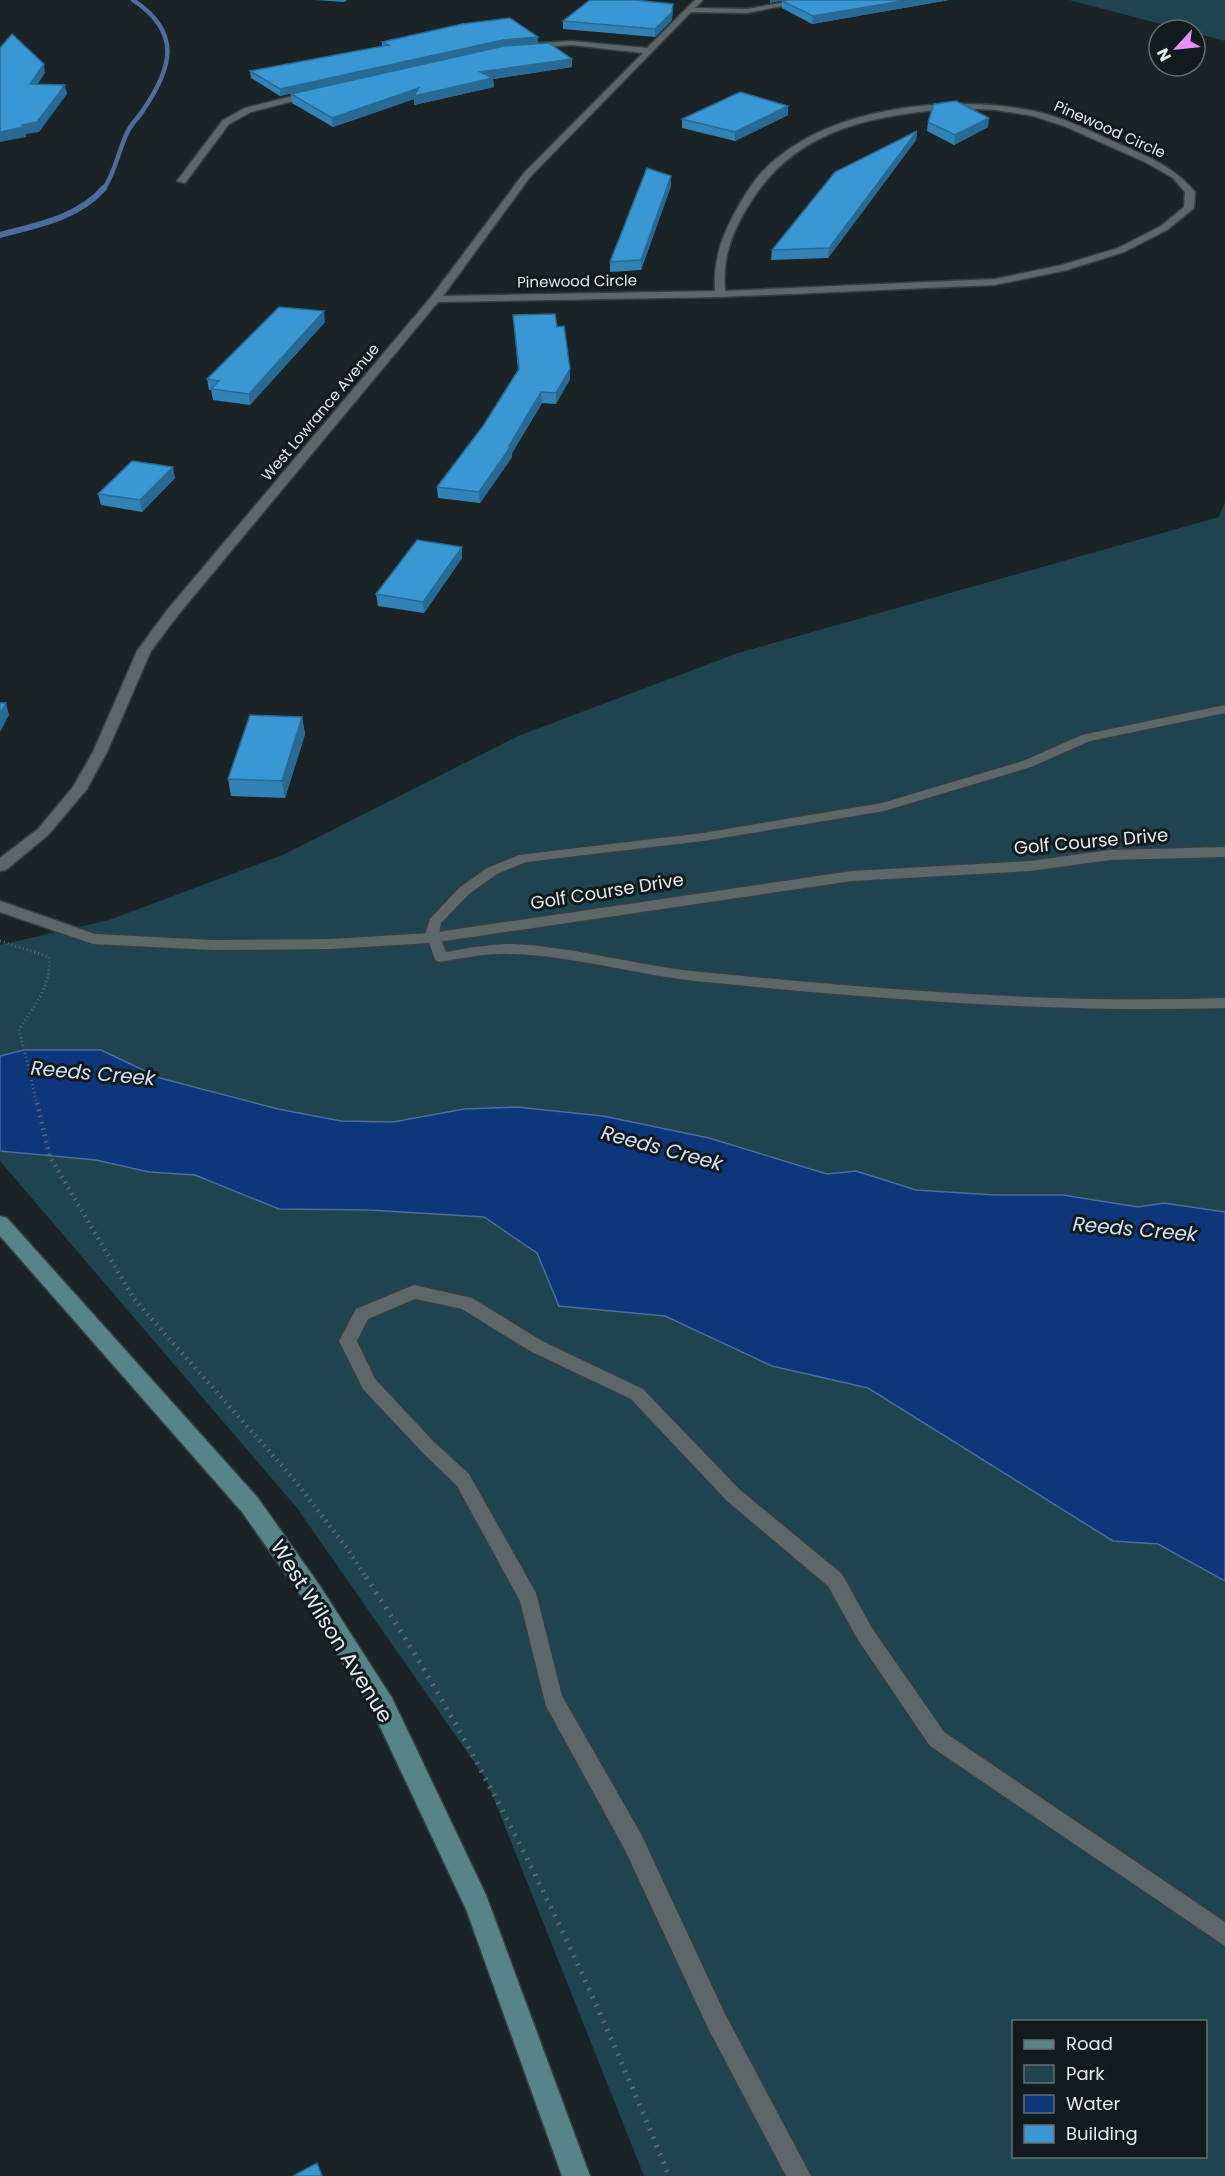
<svg xmlns="http://www.w3.org/2000/svg" width="1225" height="2176" font-family="Poppins,sans-serif">
<rect width="100%" height="100%" fill="#1a2427"/>
<path fill="#1e4450" fill-rule="evenodd" d="M 1069,0 L 1225,0 L 1225,41 L 1195,33 L 1195,30 L 1184,30 Z
M 1225,501 L 1225,2176 L 644,2176 L 486,1779 L 297,1508 L 0,1161 L 0,945 L 109,920 L 285,854 L 518,736 L 738,653 L 1219,517 ZM 1014,2022 L 1206,2022 L 1206,2156 L 1014,2156 Z"/>
<path fill="#0d367b" stroke="#4e6c9d" stroke-width="1.5" d="M 24,1050 L 101,1050 L 160,1078 L 278,1109 L 341,1121 L 393,1122 L 464,1109 L 516,1107 L 603,1116 L 709,1138 L 827,1174 L 856,1171 L 916,1190 L 995,1195 L 1063,1195 L 1138,1207 L 1164,1203 L 1225,1212 L 1225,1581 L 1158,1544 L 1113,1541 L 868,1388 L 772,1366 L 665,1316 L 559,1306 L 537,1253 L 484,1217 L 370,1210 L 279,1209 L 195,1175 L 149,1172 L 96,1160 L 0,1151 L 0,1056 Z"/>
<g fill="none" stroke-linecap="round" stroke-linejoin="round">
<path stroke="#4e6c9d" stroke-width="4.5" d="M 103,190 C 116,172 118,150 128,131 C 132,123 139,117 144,109 C 173,66 181,32 133,0"/>
<path stroke="#4e6c9d" stroke-width="6" d="M 0,235 C 37,225 78,218 104,188"/>
<defs>
<path id="lane" d="M 1225,705 L 1225,713 L 1090,741 L 1031,767 L 884,811 L 703,841 L 526,862 L 497,874 L 469,894 L 441,923 L 439,934 L 446,952 C 468,948 490,944 513,944 C 576,947 638,966 701,972 C 876,989 1049,1004 1225,998 L 1225,1008 C 1051,1013 878,999 705,982 C 640,976 577,956 512,954 C 488,953 464,958 440,962 L 435,960 L 429,942 L 424,938 L 430,919 L 459,888 L 487,868 L 519,855 L 703,833 L 882,803 L 1023,761 L 1082,735 Z
M 414,1285 L 472,1298 L 542,1341 L 643,1389 L 739,1489 L 842,1574 L 872,1628 L 944,1732 L 1225,1922 L 1225,1946 L 930,1746 L 858,1640 L 828,1586 L 727,1501 L 631,1399 L 530,1351 L 462,1309 L 415,1299 L 368,1319 L 357,1341 L 375,1379 L 434,1442 L 469,1474 L 536,1593 L 562,1696 L 641,1834 L 724,2012 L 811,2176 L 786,2176 L 708,2028 L 625,1850 L 546,1706 L 520,1601 L 457,1486 L 422,1452 L 363,1389 L 339,1341 L 356,1309 Z"/>
<path id="street" d="M 695,0 L 703,0 L 695,8 L 747,9 L 797,0 L 813,0 L 747,13 L 691,12 L 530,177 L 443,296 L 715,291 C 713,258 723,233 739,205 C 749,188 760,171 776,159 C 840,105 954,95 1034,111 C 1062,117 1088,130 1115,142 C 1144,155 1174,166 1195,192 L 1194,208 L 1167,230 L 1124,252 L 1067,270 L 995,285 L 720,297 L 438,302 L 178,615 L 151,651 L 107,752 L 87,789 L 48,835 L 6,870 L 0,871 L 0,858 L 38,829 L 73,787 L 93,752 L 137,651 L 168,609 L 431,297 L 524,173 L 643,53 L 572,45 L 528,48 L 525,48 L 525,44 L 572,41 L 647,48 ZM 956,108 L 996,110 L 1033,116 L 1064,126 L 1147,163 L 1173,178 L 1185,192 L 1184,207 L 1161,226 L 1118,248 L 1062,265 L 995,279 L 725,291 C 722,260 731,235 747,208 C 794,128 870,116 956,108 Z
M 313,91 L 317,93 L 316,95 L 251,112 L 229,124 L 185,183 L 177,181 L 223,120 L 245,108 Z
M 1225,847 L 1225,857 L 1110,860 L 1030,871 L 852,881 L 431,943 L 330,949 L 213,950 L 93,944 L 0,912 L 0,901 L 95,934 L 213,940 L 330,939 L 431,933 L 852,871 L 1030,861 L 1110,850 Z"/>
<path id="secondary" d="M 0,1216 L 7,1218 L 258,1498 L 320,1586 L 392,1698 L 486,1895 L 590,2176 L 562,2176 L 466,1909 L 374,1714 L 304,1600 L 242,1512 L 0,1236 Z"/>
</defs>
<use href="#lane" stroke="#363e41" stroke-width="3"/>
<use href="#street" stroke="#363e41" stroke-width="3"/>
<use href="#secondary" stroke="#363e41" stroke-width="3"/>
<path stroke="#5d6669" stroke-width="3" stroke-dasharray="1 3" stroke-linecap="butt" d="M 0,941 L 49,957 C 52,985 34,1007 19,1029 L 37,1104"/>
<path stroke="#5d6669" stroke-width="4.5" stroke-dasharray="1.5 5" stroke-linecap="butt" d="M 37,1103 L 50,1157 L 134,1299 L 293,1478 L 349,1551 L 367,1579"/>
<path stroke="#5d6669" stroke-width="5" stroke-dasharray="2 7" stroke-linecap="butt" d="M 366,1577 C 489,1764 585,1969 669,2176"/>
<use href="#lane" fill="#5c676a" fill-rule="evenodd"/>
<use href="#street" fill="#5c676a" fill-rule="evenodd"/>
<use href="#secondary" fill="#578488" fill-rule="evenodd"/>
</g>
<path fill="#3183b6" d="M 315,0 L 347,0 L 345,2 Z
M 789,0 L 949,0 L 812,24 L 782,8 L 782,1 Z
M 673,4 L 672,20 L 655,37 L 563,29 L 563,21 Z
M 538,37 L 538,43 L 572,59 L 572,67 L 493,79 L 494,87 L 414,105 L 414,99 L 333,127 L 292,103 L 291,94 L 485,50 L 280,96 L 251,78 L 250,71 L 382,46 L 382,42 Z
M 788,106 L 788,115 L 735,141 L 682,128 L 682,119 Z
M 928,122 L 988,127 L 954,145 L 927,131 Z
M 917,131 L 916,140 L 828,258 L 771,260 L 772,250 Z
M 671,186 L 641,270 L 610,272 L 610,262 Z
M 513,315 L 557,327 L 570,369 L 570,379 L 556,404 L 542,403 L 512,453 L 512,457 L 480,503 L 438,498 L 437,487 L 483,426 L 518,370 Z
M 325,322 L 250,405 L 213,400 L 211,390 L 209,390 L 207,379 Z
M 175,478 L 142,512 L 101,505 L 98,494 Z
M 462,547 L 462,558 L 424,613 L 378,606 L 376,594 Z
M 302,717 L 305,734 L 285,798 L 231,796 L 228,779 Z"/>
<path fill="#286a94" d="M 770,0 L 784,0 L 770,3 Z
M 908,0 L 949,0 L 812,24 L 813,16 Z
M 673,4 L 672,20 L 655,37 L 655,29 Z
M 538,37 L 538,43 L 504,46 L 280,96 L 280,89 L 503,40 Z
M 572,59 L 572,67 L 493,79 L 494,87 L 414,105 L 414,99 L 333,127 L 332,118 L 419,88 L 480,72 Z
M 44,64 L 45,73 L 32,93 L 30,84 Z
M 65,85 L 67,94 L 39,132 L 26,134 L 26,137 L 0,142 L 0,132 L 22,125 Z
M 788,106 L 788,115 L 735,141 L 735,132 Z
M 989,118 L 988,127 L 954,145 L 955,135 Z
M 917,131 L 916,140 L 828,258 L 829,248 Z
M 671,176 L 671,186 L 641,270 L 641,260 Z
M 324,311 L 325,322 L 250,405 L 249,394 Z
M 570,369 L 570,379 L 556,404 L 556,393 Z
M 541,392 L 542,403 L 512,453 L 512,457 L 480,503 L 479,492 L 509,446 Z
M 173,467 L 175,478 L 142,512 L 140,500 Z
M 462,547 L 462,558 L 424,613 L 423,602 Z
M 6,703 L 9,715 L 0,732 L 0,714 Z
M 302,717 L 305,734 L 285,798 L 282,781 Z"/>
<path fill="#3998d4" stroke="#286a94" stroke-width="1.5" d="M 590,0 L 635,0 L 673,4 L 672,12 L 655,29 L 563,21 Z
M 789,0 L 908,0 L 813,16 L 782,1 Z
M 510,18 L 538,37 L 503,40 L 280,89 L 250,71 L 389,45 L 382,42 L 462,24 Z
M 12,34 L 44,64 L 30,84 L 65,85 L 37,122 L 22,125 L 24,127 L 0,132 L 0,48 Z
M 549,43 L 572,59 L 480,72 L 493,78 L 414,96 L 419,88 L 332,118 L 291,94 L 504,46 Z
M 740,92 L 788,106 L 735,132 L 682,119 Z
M 956,101 L 989,118 L 955,135 L 928,122 L 934,104 Z
M 917,131 L 829,248 L 772,250 L 835,172 Z
M 647,168 L 671,176 L 641,260 L 610,262 Z
M 279,307 L 324,311 L 249,394 L 211,389 L 219,381 L 207,379 Z
M 555,314 L 557,327 L 564,326 L 570,369 L 556,393 L 541,392 L 509,446 L 511,446 L 479,492 L 437,487 L 483,426 L 519,369 L 513,315 Z
M 132,461 L 173,467 L 140,500 L 98,494 Z
M 417,540 L 462,547 L 423,602 L 376,594 Z
M 0,703 L 6,703 L 0,714 Z
M 250,715 L 302,717 L 282,781 L 228,779 Z
M 317,2163 L 322,2176 L 293,2176 Z"/>
<g text-anchor="middle" dominant-baseline="central" stroke-width="6" stroke-linejoin="round" paint-order="stroke">
<g font-size="15" fill="#e4ebed" stroke="#111a1d">
<text transform="translate(1110 129) rotate(24)">Pinewood Circle</text>
<text transform="translate(577 281) rotate(-1)">Pinewood Circle</text>
<text transform="translate(320 412) rotate(-50)">West Lowrance Avenue</text>
</g>
<g font-size="18" fill="#e4ebed" stroke="#111a1d">
<text transform="translate(1091 841) rotate(-5)">Golf Course Drive</text>
<text transform="translate(607 891) rotate(-9)">Golf Course Drive</text>
</g>
<g font-size="20" font-style="italic" fill="#d4e0f5" stroke="#111a1d">
<text transform="translate(93 1073) rotate(5)">Reeds Creek</text>
<text transform="translate(662 1148) rotate(15)">Reeds Creek</text>
<text transform="translate(1135 1229) rotate(5)">Reeds Creek</text>
</g>
<g font-size="21" fill="#e4ebed" stroke="#111a1d">
<text transform="translate(332 1631) rotate(58)">West Wilson Avenue</text>
</g>
</g>
<rect x="1012" y="2020" width="195" height="138" fill="#111a1d" stroke="#656e70" stroke-width="1.5"/>
<rect x="1024" y="2040" width="30" height="9" fill="#578488" stroke="#656e70" stroke-width="1.5"/>
<text x="1066" y="2050" font-size="18" fill="#e4ebed">Road</text>
<rect x="1024" y="2065" width="30" height="18" fill="#1e4450" stroke="#656e70" stroke-width="1.5"/>
<text x="1066" y="2080" font-size="18" fill="#e4ebed">Park</text>
<rect x="1024" y="2095" width="30" height="18" fill="#0d367b" stroke="#656e70" stroke-width="1.5"/>
<text x="1066" y="2110" font-size="18" fill="#e4ebed">Water</text>
<rect x="1024" y="2125" width="30" height="18" fill="#3998d4" stroke="#656e70" stroke-width="1.5"/>
<text x="1066" y="2140" font-size="18" fill="#e4ebed">Building</text>
<g transform="translate(1177 48) rotate(243)"><circle r="28" fill="#111a1d" stroke="#656e70" stroke-width="1.5"/>
<path d="M0-4.5L10 22L0 15L-10 22Z" fill="#e88eff"/>
<text y="-9" font-size="16" font-weight="bold" text-anchor="middle" fill="#e4ebed">N</text>
</g>
</svg>
